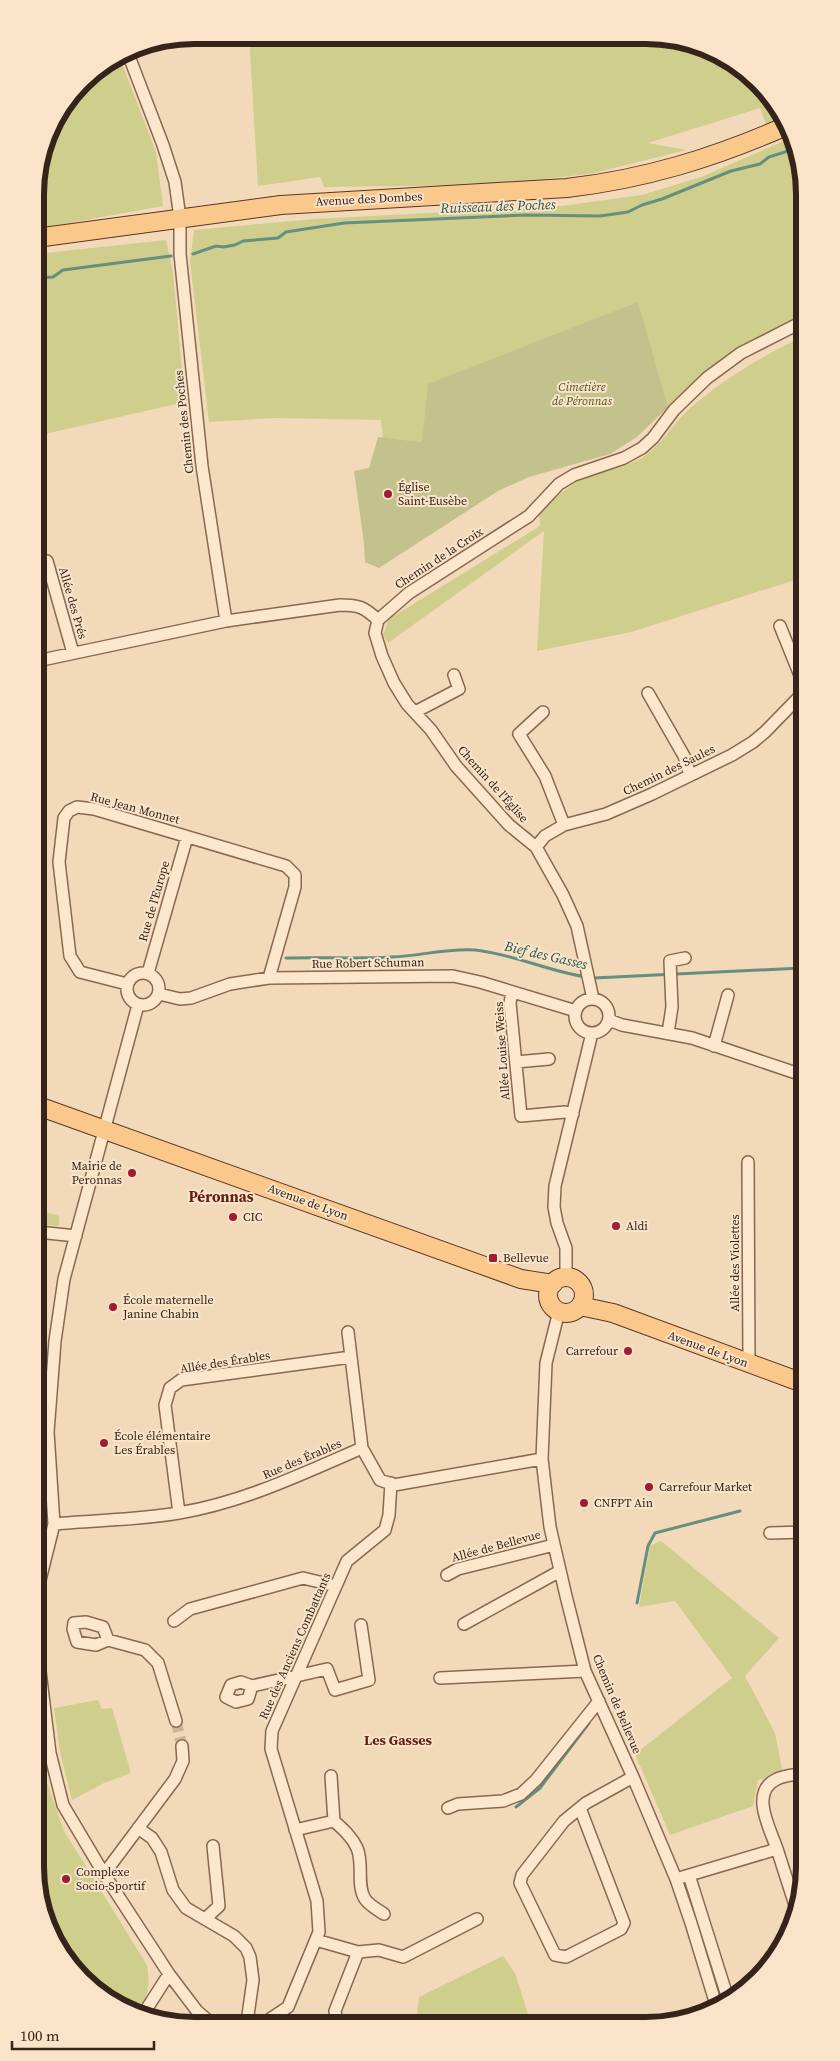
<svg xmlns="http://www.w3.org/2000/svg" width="840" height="2061" font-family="'Source Serif 4',serif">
<rect width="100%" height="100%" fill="#f2d9b9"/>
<path fill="#d0ce8c" d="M 249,35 L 677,38 L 716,52 L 758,81 L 779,118 L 766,124 L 760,108 L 648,143 L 686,150 L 590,174 L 486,185 L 324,187 L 320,177 L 258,186 Z
M 119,56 L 156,152 L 163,206 L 47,227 L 35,227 L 35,184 L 51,124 L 89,75 Z
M 791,138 L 800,153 L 800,316 C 751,339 706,369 668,407 L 637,303 L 422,442 L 383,438 L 381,420 L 276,418 L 209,422 L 190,261 L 194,230 L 315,219 L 562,206 L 642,195 L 701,177 Z
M 166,240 L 173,273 L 185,402 L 36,436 L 36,254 Z
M 800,338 L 801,562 L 794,563 L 795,580 L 631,632 L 537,651 L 544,531 L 388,643 L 383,635 L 389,619 L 540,526 L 539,515 C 554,499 571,482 593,475 C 609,470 626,467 640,459 C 660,447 672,425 688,410 C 721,381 760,357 800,338 Z
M 38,1210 L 59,1216 L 59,1226 L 38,1224 Z
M 661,1541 L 779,1638 L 745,1676 L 775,1733 L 783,1774 L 758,1780 L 753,1806 L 670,1835 L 635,1754 L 732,1678 L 675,1601 L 639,1607 L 650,1546 Z
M 98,1700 L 102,1709 L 112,1708 L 131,1773 L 104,1783 L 72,1800 L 60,1752 L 54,1708 Z
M 40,1734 L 47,1783 L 64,1831 L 147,1965 C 150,1986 149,1993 139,2011 L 89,1986 L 56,1947 L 40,1908 Z
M 503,1956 L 515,1973 L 530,2021 L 416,2022 L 419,1997 Z"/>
<path fill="#c3c28d" d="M 638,302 L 668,407 L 637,437 L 610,454 L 529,477 L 498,491 L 379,568 L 365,562 L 364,543 L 354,471 L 369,468 L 378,437 L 422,442 L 428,384 Z"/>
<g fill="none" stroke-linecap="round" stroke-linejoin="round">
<path stroke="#658f7f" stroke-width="3" d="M 193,254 L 216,246 L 223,247 L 235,245 L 243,241 L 278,238 L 286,232 L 344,223 L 526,215 L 600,216 L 628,212 L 642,205 L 662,199 L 731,171 L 760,164 L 769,157 L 785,152 L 796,146
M 36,278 L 53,277 L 63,270 L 171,256
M 286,958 C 321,957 357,959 392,957 C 420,956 447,948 475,950 C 516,954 553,974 594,978 L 802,968
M 637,1603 L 648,1546 L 655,1533 L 740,1511
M 516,1807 L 540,1788 L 589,1723"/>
<path stroke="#ccb599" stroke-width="11" stroke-dasharray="11 5.5" stroke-linecap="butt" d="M 176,1721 L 182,1746"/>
<defs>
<path id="minor" d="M 127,51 L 163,145 L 175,182 L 180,218 L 180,254 L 202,466 L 226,621
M 47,561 L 73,653
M 378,620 L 375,633 L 382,656 L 394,683 L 407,704 L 431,730 L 456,766 L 509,825 L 536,847 L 563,895 L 577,926 L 593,999
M 780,626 L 801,678
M 37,661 L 226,621 L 340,605 C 359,605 364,607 378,620 L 409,593 L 529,516 L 559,484 L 574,475 L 624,458 L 642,448 L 653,438 L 674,410 L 707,378 L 741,353 L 800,323
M 648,693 L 684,756 L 690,775
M 415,712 L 459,689 L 454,675
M 543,712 L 519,734 L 545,776 L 564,825
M 536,847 L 545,836 L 564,825 L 606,814 L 652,794 L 732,755 L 753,742 L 765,732 L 801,695
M127 989a16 16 0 1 1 32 0a16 16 0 1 1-32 0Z
M 148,973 L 187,837
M 127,984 L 80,972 L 70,956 L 59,862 L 64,818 L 69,811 L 77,807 L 94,809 L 286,866 L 295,875 L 295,887 L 269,978
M 512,992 L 510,1003 L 521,1116 L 565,1112 L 573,1114
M 159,994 L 180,999 L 191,998 L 230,984 L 269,978 L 453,976 L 480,982 L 576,1011
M575 1016a17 17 0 1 1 34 0a17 17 0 1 1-34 0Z
M 609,1020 L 622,1025 L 692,1038 L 802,1075
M 668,1033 L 672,1007 L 670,961 L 685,958
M 714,1046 L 728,995
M 516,1062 L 549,1059
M 748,1162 L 749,1364
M 38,1232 L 76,1236
M 566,1278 L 566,1248 L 557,1223 L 554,1207 L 555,1186 L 592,1033
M 559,1311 L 546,1363 L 542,1459 L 550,1527 L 566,1596 L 585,1671 L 633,1777 L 676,1879 L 691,1923 L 717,2008
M 348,1332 L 362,1448
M 179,1513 L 165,1405 L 170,1388 L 181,1380 L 351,1357
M 54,1524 C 95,1520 139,1520 179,1513 C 244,1502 302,1474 362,1448 L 380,1480 L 394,1485 L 542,1459
M 770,1533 L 804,1532
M 447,1575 L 458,1569 L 554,1545
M 39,1584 L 54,1524 L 48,1432 L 55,1341 L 64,1279 L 138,1005
M 174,1621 L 190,1609 L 303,1578 L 336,1586
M 464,1624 L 560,1571
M 108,1640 L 96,1645 L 77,1642 L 73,1629 L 74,1623 L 86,1622 L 103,1627 L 108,1640 L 145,1650 L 158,1663 L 176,1721
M 40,1671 L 50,1753 L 63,1805 L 104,1874 L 169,1974 L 197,2011 L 211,2023
M 440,1678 L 585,1671
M 252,1686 L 248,1699 L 236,1702 L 226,1697 L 231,1685 L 241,1682 L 252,1686 L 327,1669 L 335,1690 L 369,1680 L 361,1625
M 448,1808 L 458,1804 L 503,1801 L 521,1794 L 536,1780 L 599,1701
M 580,1808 L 624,1923 L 621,1929 L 566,1957 L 555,1955 L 520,1883 L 522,1875 L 564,1821 L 586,1803 L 633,1777
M 334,1821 C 343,1829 352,1837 357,1848 C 364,1864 356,1885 365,1899 C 369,1905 378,1910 384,1914
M 138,1828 L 152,1838 L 161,1852 L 173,1890 L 186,1908 L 234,1936 L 246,1948 L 250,1957 L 253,1980 L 247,2022
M 295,1830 L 334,1821 L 331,1776
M 777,1849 C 770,1828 749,1792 777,1779 C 785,1775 796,1775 804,1773
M 104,1874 L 175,1779 L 183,1761 L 182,1746
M 689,1875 L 729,2002
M 676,1879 L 777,1849 L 797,1911
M 205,1919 L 219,1906 L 213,1846
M 316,1940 L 358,1952 L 379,1950 L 403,1957 L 477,1919
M 144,2013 L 169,1974
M 337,2022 L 335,2011 L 358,1952
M 264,2023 L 288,2007 L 319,1932 L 317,1901 L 271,1749 L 272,1731 L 347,1561 L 385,1530 L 389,1515 L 391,1483"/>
<path id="primary" d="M 36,238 L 281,205 L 567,188 C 645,179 713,158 784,127
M 38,1106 L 521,1279 L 553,1284
M548 1295a18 18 0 1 1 36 0a18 18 0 1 1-36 0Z
M 580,1306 L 613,1313 L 803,1383"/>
</defs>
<use href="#minor" stroke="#896852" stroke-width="14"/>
<use href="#primary" stroke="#563627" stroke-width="20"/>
<use href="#minor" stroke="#fce7cc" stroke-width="11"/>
<use href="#primary" stroke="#fbc88b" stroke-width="18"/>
</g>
<g fill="#9e1d30" stroke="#f9e4c9" stroke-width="2">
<circle cx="388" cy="494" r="5"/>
<circle cx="132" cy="1173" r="5"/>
<circle cx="233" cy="1217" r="5"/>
<circle cx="616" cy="1226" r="5"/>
<rect x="488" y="1253" width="10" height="10" rx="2.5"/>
<circle cx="113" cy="1307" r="5"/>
<circle cx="628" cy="1351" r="5"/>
<circle cx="104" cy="1443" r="5"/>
<circle cx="649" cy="1487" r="5"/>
<circle cx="584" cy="1503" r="5"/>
<circle cx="66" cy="1879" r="5"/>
</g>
<g text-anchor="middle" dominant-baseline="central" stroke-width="4" stroke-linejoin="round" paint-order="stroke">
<g font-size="12" fill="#362319" stroke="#f9e4c9">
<text transform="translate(369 199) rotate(-3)">Avenue des Dombes</text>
<text transform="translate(184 422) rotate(-96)">Chemin des Poches</text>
<text transform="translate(439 558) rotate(-33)">Chemin de la Croix</text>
<text transform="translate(73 603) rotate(74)">Allée des Prés</text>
<text transform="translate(669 770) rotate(-26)">Chemin des Saules</text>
<text transform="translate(493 784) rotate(48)">Chemin de l'Église</text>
<text transform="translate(135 808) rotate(15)">Rue Jean Monnet</text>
<text transform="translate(154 901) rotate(-74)">Rue de l'Europe</text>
<text transform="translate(368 963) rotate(-1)">Rue Robert Schuman</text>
<text transform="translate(502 1051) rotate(-94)">Allée Louise Weiss</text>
<text transform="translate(308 1202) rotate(20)">Avenue de Lyon</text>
<text transform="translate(735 1263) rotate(-90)">Allée des Violettes</text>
<text transform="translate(708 1349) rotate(20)">Avenue de Lyon</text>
<text transform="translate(225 1362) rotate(-9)">Allée des Érables</text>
<text transform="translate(302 1459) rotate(-23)">Rue des Érables</text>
<text transform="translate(496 1546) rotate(-15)">Allée de Bellevue</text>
<text transform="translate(295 1646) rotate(-66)">Rue des Anciens Combattants</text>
<text transform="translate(617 1704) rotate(67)">Chemin de Bellevue</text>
</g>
<g font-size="12" font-style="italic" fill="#4f551d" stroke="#f9e4c9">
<text x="582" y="387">Cimetière<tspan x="582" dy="14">de Péronnas</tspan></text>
</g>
<g font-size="12" fill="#362319" stroke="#f9e4c9" text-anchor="start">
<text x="398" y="487">Église<tspan x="398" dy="14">Saint-Eusèbe</tspan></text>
<text x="122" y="1166" text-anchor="end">Mairie de<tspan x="122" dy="14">Peronnas</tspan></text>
<text x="243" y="1217">CIC</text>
<text x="626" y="1226">Aldi</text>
<text x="503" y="1258">Bellevue</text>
<text x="123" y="1300">École maternelle<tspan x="123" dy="14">Janine Chabin</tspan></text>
<text x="618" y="1351" text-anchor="end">Carrefour</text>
<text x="114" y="1436">École élémentaire<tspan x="114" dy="14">Les Érables</tspan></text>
<text x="659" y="1487">Carrefour Market</text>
<text x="594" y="1503">CNFPT Ain</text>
<text x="76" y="1872">Complexe<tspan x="76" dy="14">Socio-Sportif</tspan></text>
</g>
<g font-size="14" font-style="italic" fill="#26584e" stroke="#f9e4c9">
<text transform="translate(498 206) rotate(-2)">Ruisseau des Poches</text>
<text transform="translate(546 955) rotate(13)">Bief des Gasses</text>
</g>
<g font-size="14" font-weight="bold" fill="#671a14" stroke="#f9e4c9">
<text x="398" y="1740">Les Gasses</text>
</g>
<g font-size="15" font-weight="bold" fill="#671a14" stroke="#f9e4c9">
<text x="221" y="1196">Péronnas</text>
</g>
</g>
<path d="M0 0H840V2061H0ZM194 44H646A150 150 0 0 1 796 194V1867A150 150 0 0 1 646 2017H194A150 150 0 0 1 44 1867V194A150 150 0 0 1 194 44Z" fill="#f9e4c9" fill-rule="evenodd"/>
<path fill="none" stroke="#362319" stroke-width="6" d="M194 44H646A150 150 0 0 1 796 194V1867A150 150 0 0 1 646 2017H194A150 150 0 0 1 44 1867V194A150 150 0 0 1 194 44Z"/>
<path d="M12 2041v8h142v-8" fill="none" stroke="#362319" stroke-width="2.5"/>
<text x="20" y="2041" font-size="15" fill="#362319" stroke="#f9e4c9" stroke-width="4" paint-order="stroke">100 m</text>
</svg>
